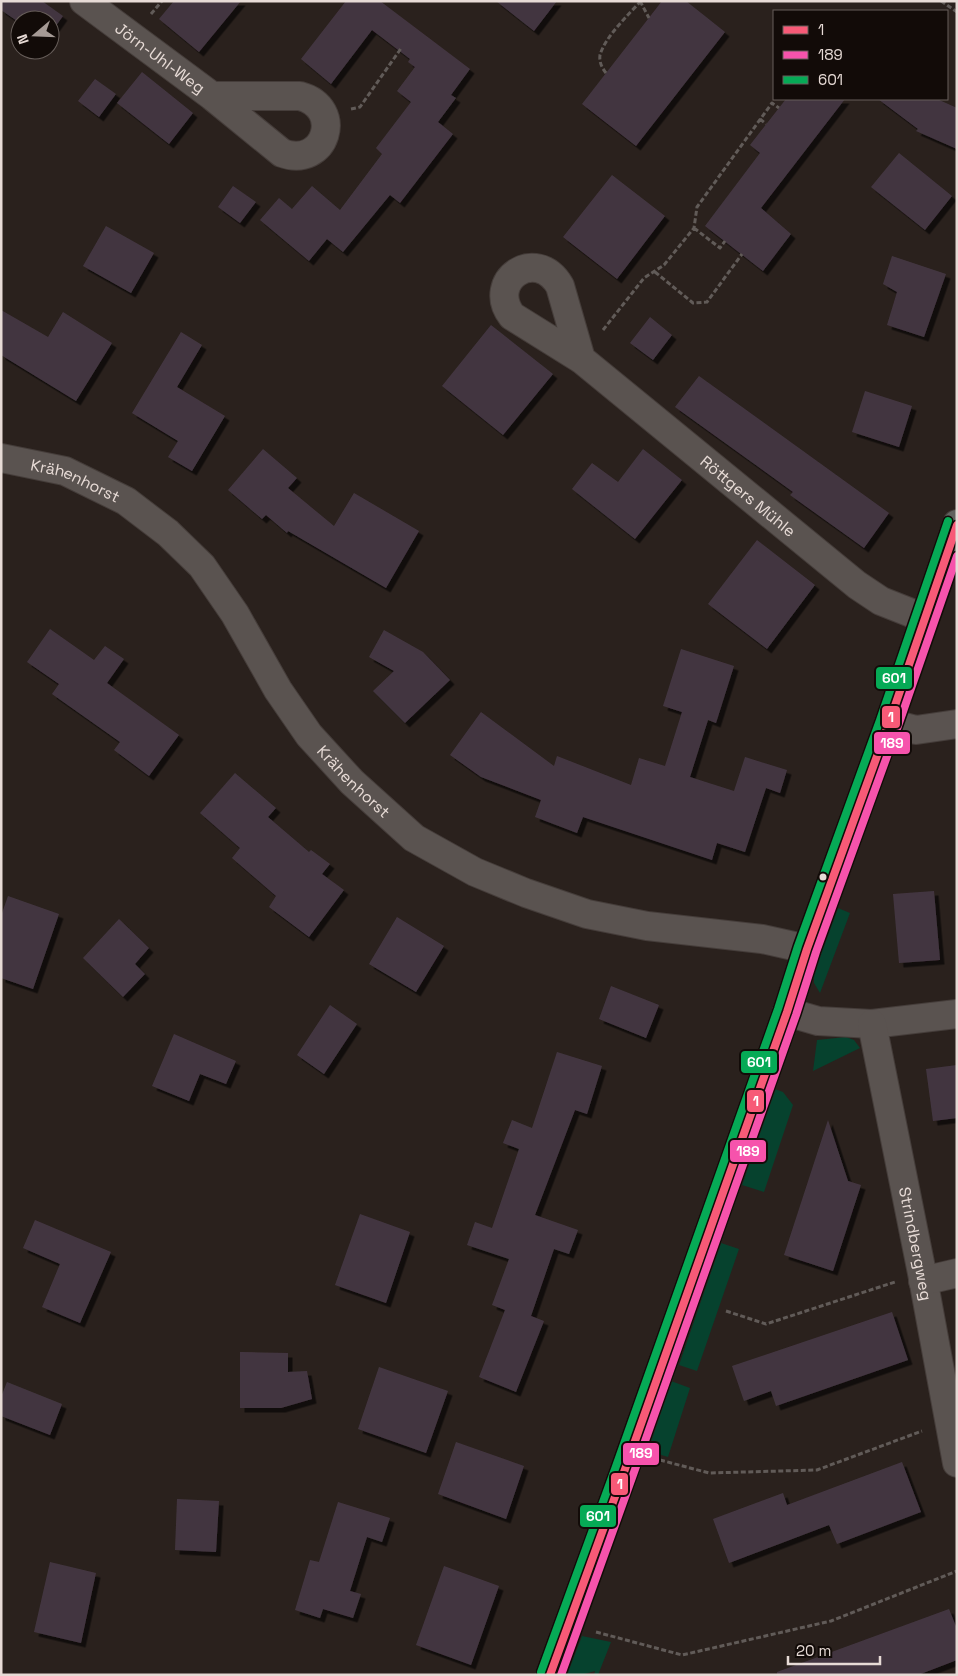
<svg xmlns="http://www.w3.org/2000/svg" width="958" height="1676" font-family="'Space Grotesk',sans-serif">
<defs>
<filter id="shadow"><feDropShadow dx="4.5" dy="4.5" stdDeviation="0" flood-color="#0009"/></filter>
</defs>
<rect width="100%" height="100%" fill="#2a211d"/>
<path fill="#06422e" d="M 838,908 L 850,913 L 820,993 L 814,983 L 814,972 Z
M 846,1037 L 854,1040 L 860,1048 L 813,1071 L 817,1040 Z
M 775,1089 L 783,1092 L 793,1105 L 764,1192 L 742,1185 Z
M 721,1243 L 739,1249 L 697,1371 L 679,1365 Z
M 671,1381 L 690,1388 L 668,1457 L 648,1451 Z
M 582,1636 L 611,1642 L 598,1675 L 594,1675 L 595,1671 L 581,1675 L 567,1675 Z"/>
<path fill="#433641" filter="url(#shadow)" d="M 1,1 L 42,1 L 63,16 L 50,34 L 50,20 L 20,20 L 20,23 L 1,10 Z
M 174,1 L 241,1 L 199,52 L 159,19 Z
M 346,1 L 380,1 L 470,69 L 451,95 L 456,98 L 438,122 L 453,134 L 400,203 L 390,195 L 343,252 L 327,239 L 309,261 L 260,220 L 279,198 L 292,209 L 312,186 L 340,210 L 382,154 L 376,148 L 411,102 L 397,91 L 415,67 L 408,62 L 410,59 L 372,30 L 331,84 L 301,59 Z
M 496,1 L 557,1 L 534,31 Z
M 662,1 L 686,1 L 725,32 L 636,146 L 582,104 Z
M 142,72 L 193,113 L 169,144 L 117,103 Z
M 95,79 L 116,94 L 99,117 L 78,101 Z
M 786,99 L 845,99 L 761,208 L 791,234 L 763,271 L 705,226 L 760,153 L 750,145 Z
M 878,99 L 937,99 L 957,108 L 957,149 L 916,131 L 918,129 Z
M 899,153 L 952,196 L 925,230 L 871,187 Z
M 612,175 L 665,216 L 617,279 L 563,237 Z
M 233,186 L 256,202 L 240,223 L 218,207 Z
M 106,226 L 154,253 L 131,293 L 83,266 Z
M 892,256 L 946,274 L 924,337 L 887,325 L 897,292 L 883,284 Z
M 1,310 L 48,337 L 63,312 L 112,343 L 76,401 L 1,355 Z
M 650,317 L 672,335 L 653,360 L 630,343 Z
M 491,325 L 553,374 L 503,435 L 442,386 Z
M 181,332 L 202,345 L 177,387 L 225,416 L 192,471 L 168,457 L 178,441 L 132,413 Z
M 699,376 L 889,513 L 864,548 L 790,495 L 793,492 L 675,407 Z
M 865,391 L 912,406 L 899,447 L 852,432 Z
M 263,449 L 297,478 L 288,488 L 334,526 L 354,493 L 419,531 L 386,588 L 288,531 L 287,533 L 266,515 L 262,519 L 228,490 Z
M 643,449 L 682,480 L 635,539 L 572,489 L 592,463 L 618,482 Z
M 757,540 L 815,585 L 767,649 L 708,604 Z
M 50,629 L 94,660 L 105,646 L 124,659 L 107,683 L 179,735 L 149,776 L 114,750 L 120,742 L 52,694 L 59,684 L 27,662 Z
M 384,630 L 423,652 L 450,680 L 405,723 L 373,691 L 394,671 L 369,657 Z
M 681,649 L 734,666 L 716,723 L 708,720 L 690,777 L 734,791 L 745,757 L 787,770 L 780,793 L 766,788 L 745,852 L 717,843 L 712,860 L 583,817 L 577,833 L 535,817 L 541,800 L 481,777 L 450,755 L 481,712 L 554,766 L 557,756 L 631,785 L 639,758 L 665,766 L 682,712 L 663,706 Z
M 235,773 L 276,808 L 268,817 L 309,852 L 311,850 L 330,864 L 322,874 L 344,890 L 309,937 L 269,907 L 276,896 L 232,858 L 240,848 L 200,813 Z
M 934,891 L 940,960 L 899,963 L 893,894 Z
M 8,896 L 59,914 L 33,989 L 1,978 L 1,916 Z
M 397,917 L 444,946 L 416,992 L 369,964 Z
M 119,919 L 149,948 L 135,964 L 145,974 L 123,997 L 83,958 Z
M 611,986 L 659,1005 L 646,1038 L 599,1019 Z
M 330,1005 L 357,1024 L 324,1074 L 297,1055 Z
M 174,1034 L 236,1061 L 226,1084 L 200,1074 L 189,1101 L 152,1086 Z
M 557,1052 L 602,1066 L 587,1114 L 575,1110 L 535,1215 L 578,1230 L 569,1254 L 554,1249 L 531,1316 L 544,1321 L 516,1392 L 479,1377 L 505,1310 L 492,1305 L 509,1259 L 467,1245 L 475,1222 L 492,1228 L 519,1149 L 503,1143 L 512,1120 L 532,1128 Z
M 957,1065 L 957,1118 L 933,1121 L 926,1069 Z
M 828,1120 L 848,1181 L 861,1185 L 833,1271 L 784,1255 Z
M 360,1214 L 410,1232 L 386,1303 L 335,1285 Z
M 35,1220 L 111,1252 L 80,1323 L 42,1307 L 60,1264 L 23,1248 Z
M 892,1312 L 908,1360 L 776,1406 L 771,1391 L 744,1401 L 732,1366 Z
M 240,1352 L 288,1353 L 288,1372 L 307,1371 L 312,1399 L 281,1408 L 240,1408 Z
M 379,1367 L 448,1391 L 426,1453 L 358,1429 Z
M 7,1382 L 62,1404 L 50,1435 L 1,1416 L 1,1397 Z
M 456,1442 L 524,1466 L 506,1519 L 438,1494 Z
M 902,1462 L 921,1512 L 837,1544 L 829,1525 L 729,1563 L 713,1519 L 783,1493 L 787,1505 Z
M 177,1499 L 219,1501 L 216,1552 L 175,1550 Z
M 338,1502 L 390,1518 L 382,1542 L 367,1537 L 350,1591 L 361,1594 L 353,1618 L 323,1609 L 320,1618 L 295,1610 L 310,1560 L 319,1562 Z
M 50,1562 L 96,1573 L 81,1643 L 34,1632 Z
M 444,1566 L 499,1586 L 471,1665 L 416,1645 Z
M 949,1609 L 957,1629 L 957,1660 L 918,1675 L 777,1675 L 777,1672 Z"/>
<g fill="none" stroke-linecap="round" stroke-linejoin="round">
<defs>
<g id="minor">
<path id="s1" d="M 84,1 L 212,96 L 282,153 C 326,169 345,108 300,96 L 212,96"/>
<path id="s2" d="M 581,359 L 560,286 C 536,245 485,281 512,316 L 581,359 L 857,585 L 881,601 L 924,618"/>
<path id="s3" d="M 1,458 L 65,471 L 126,501 L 168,533 L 202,566 L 235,614 L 278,690 L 309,735 L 352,782 L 414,838 L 475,872 L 526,893 L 587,914 L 647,926 L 762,939 L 807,949"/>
<path d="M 889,723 L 916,730 L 957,724"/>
<path d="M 787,1012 L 818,1021 L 872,1024 L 957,1014"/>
<path id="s4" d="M 872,1024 L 922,1273 L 957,1463"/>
<path d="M 923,1281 L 957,1273"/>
</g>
<path id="major" d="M 550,1675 L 624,1472 L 787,1012 L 807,949 L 889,723 L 957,524"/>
</defs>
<use href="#minor" stroke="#453d3a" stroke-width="30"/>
<use href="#major" stroke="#453d3a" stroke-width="30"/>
<path stroke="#615b58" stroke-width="3" stroke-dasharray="5 2.5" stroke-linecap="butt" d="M 640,1 L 649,18
M 941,1 L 957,12
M 151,14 L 162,1
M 606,73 C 602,68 599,62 600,55 C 605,37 628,15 641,1
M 351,109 L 360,107 L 402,47
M 760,119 L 766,124
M 694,228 L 720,248 L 725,241
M 655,272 L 693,303 L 707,302 L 742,254
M 603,330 L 644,278 L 664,265 L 694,228 L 697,207 L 772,103 L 779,108
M 726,1311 L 766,1324 L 895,1282
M 660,1460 L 709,1473 L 817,1470 L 922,1431
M 596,1632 L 682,1655 L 831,1621 L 957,1571"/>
<use href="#minor" stroke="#5a5350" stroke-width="28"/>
<use href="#major" stroke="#61625e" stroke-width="28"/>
<defs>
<path id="bus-1" d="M 550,1675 L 624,1472 L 787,1012 L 807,949 L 889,723 L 957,525"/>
<path id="bus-2" d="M 561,1675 L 633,1475 L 796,1015 L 816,952 L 898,726 L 957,556"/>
<path id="bus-3" d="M 541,1672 L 615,1469 L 778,1009 L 798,946 L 880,720 L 948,521"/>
</defs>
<use href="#bus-1" stroke="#120b08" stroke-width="11"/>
<use href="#bus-2" stroke="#120b08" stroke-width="11"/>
<use href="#bus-3" stroke="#120b08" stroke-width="11"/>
<use href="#bus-1" stroke="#f75a77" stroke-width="8"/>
<use href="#bus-2" stroke="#f653ac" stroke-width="8"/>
<use href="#bus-3" stroke="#06aa56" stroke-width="8"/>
</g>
<circle fill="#e7dbd6" stroke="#120b08" stroke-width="2" cx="823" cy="877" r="4.5"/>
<g text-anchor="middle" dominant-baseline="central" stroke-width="4.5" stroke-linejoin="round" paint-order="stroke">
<g font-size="16" fill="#e7dbd6" stroke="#120b08">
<text stroke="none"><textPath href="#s1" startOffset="95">Jörn-Uhl-Weg</textPath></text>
<text stroke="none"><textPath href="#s3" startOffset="78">Krähenhorst</textPath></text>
<text stroke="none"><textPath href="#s2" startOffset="474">Röttgers Mühle</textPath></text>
<text stroke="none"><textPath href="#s3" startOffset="498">Krähenhorst</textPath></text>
<text stroke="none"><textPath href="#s4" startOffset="224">Strindbergweg</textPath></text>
</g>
</g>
<g stroke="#120b08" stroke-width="2">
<rect x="875" y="666" width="38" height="24" rx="5" fill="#06aa56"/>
<rect x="881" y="705" width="20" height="24" rx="5" fill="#f75a77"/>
<rect x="873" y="731" width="38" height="24" rx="5" fill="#f653ac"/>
<rect x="740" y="1050" width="38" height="24" rx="5" fill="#06aa56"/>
<rect x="746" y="1089" width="19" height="24" rx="5" fill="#f75a77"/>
<rect x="729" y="1139" width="38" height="24" rx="5" fill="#f653ac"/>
<rect x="622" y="1442" width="38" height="24" rx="5" fill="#f653ac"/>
<rect x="610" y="1472" width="19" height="24" rx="5" fill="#f75a77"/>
<rect x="579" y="1504" width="38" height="24" rx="5" fill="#06aa56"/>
</g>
<g font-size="14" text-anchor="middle" font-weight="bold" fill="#fff">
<text x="894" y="683">601</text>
<text x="891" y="722">1</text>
<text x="892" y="748">189</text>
<text x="759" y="1067">601</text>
<text x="756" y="1106">1</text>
<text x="748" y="1156">189</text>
<text x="641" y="1458">189</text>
<text x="620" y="1489">1</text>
<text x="598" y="1521">601</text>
</g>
<rect width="958" height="1676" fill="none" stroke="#e7dbd6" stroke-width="5"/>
<rect x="773" y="10" width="175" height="90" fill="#120b08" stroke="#675e5a"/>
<rect x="783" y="26" width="25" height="8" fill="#f75a77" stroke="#675e5a"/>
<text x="818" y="35" font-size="15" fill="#e7dbd6">1</text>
<rect x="783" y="51" width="25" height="8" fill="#f653ac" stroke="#675e5a"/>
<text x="818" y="60" font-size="15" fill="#e7dbd6">189</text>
<rect x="783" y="76" width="25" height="8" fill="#06aa56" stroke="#675e5a"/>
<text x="818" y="85" font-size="15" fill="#e7dbd6">601</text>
<g transform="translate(35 35) rotate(251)"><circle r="24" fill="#120b08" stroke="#675e5a"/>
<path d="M0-4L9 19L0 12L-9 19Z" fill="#a59a95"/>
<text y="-8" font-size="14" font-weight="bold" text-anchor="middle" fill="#e7dbd6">N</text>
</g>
<path d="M788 1656v8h92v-8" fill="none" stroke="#e7dbd6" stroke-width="2.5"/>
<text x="796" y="1656" font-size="15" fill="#e7dbd6" stroke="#120b08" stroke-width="4" paint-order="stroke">20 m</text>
</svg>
